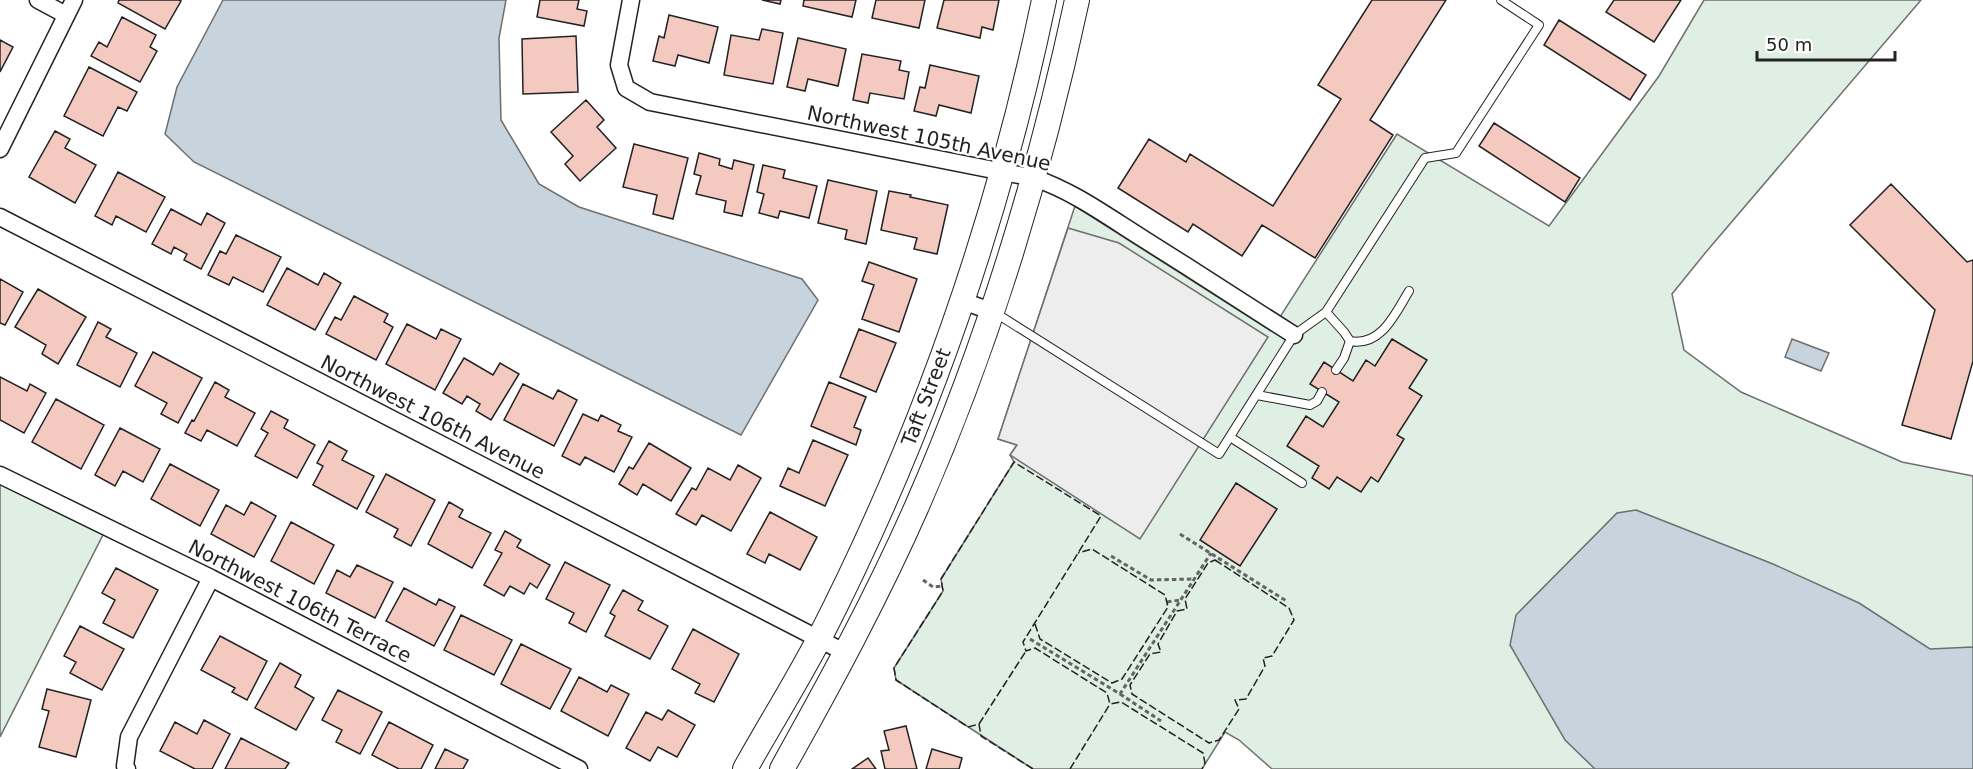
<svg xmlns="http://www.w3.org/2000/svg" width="1973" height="769" font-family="'DejaVu Sans',sans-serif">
<rect width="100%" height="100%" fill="#fff"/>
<path fill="#e0efe3" stroke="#6f6f6f" stroke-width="1.5" d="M 1704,0 L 1921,0 L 1706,252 L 1672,294 L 1684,350 L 1741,392 L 1902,462 L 1973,476 L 1973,769 L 1272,769 L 1239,740 L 1225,732 L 1202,769 L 1033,769 L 896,680 L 894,668 L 943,591 L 941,579 L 1014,462 L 1010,455 L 1017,445 L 998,439 L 1075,206 L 1271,331 L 1397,134 L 1549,226 L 1659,76 Z
M 0,475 L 107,527 L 0,737 Z"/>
<path fill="#ededed" stroke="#6f6f6f" stroke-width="1.5" d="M 1068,228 L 1119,243 L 1268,337 L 1140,539 L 1010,455 L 1017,445 L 998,439 Z"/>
<path fill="#c7d3dd" stroke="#6f6f6f" stroke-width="1.5" d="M 223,0 L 506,0 L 499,38 L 501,120 L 539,184 L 579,207 L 802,279 L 818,300 L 741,435 L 194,162 L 165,134 L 177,87 Z
M 1792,339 L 1829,353 L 1821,371 L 1785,357 Z
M 1636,510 L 1773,564 L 1859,603 L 1930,649 L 1973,647 L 1973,769 L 1595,769 L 1565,740 L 1510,645 L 1516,615 L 1617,513 Z"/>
<path fill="#f3c9c0" stroke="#222" stroke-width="1.5" d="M 119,0 L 179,0 L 181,1 L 165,29 L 118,3 Z
M 540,0 L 579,0 L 577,9 L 587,11 L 584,26 L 537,17 Z
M 762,0 L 781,0 L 780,4 Z
M 804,0 L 856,0 L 852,17 L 803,6 Z
M 876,0 L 925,0 L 919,28 L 872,18 Z
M 944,0 L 999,0 L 993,30 L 982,27 L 980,38 L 937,28 Z
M 1372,0 L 1446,0 L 1370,120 L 1393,135 L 1315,258 L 1262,225 L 1242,256 L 1193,224 L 1188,232 L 1118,188 L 1149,139 L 1186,162 L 1190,154 L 1273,206 L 1341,99 L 1318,85 Z
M 1614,0 L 1681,0 L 1654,42 L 1606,12 Z
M 669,15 L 718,27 L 709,63 L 678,55 L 675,66 L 653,61 L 659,36 L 664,38 Z
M 122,17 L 156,35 L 150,47 L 157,51 L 140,82 L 91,56 L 99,42 L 107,47 Z
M 1559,20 L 1646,75 L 1630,100 L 1544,45 Z
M 762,29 L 783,33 L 773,84 L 724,75 L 731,35 L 759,40 Z
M 576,36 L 578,92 L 523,94 L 522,39 Z
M 798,38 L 846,49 L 838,86 L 808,79 L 805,91 L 787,87 Z
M 0,40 L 13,47 L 0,72 Z
M 862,54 L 901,61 L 899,70 L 909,72 L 904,99 L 870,93 L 868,103 L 853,100 Z
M 930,65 L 979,76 L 971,113 L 939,105 L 936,116 L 914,111 L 920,87 L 925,88 Z
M 89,67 L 137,92 L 127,111 L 118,107 L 103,136 L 64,116 Z
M 586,100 L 604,120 L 597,127 L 616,148 L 580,181 L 565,164 L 573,156 L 551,132 Z
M 1494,123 L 1580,178 L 1565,202 L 1479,146 Z
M 55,131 L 70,139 L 65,148 L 96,165 L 75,203 L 29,177 Z
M 634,144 L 688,158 L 673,219 L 653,214 L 657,195 L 623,187 Z
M 699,153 L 720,159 L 719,165 L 732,169 L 734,160 L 754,165 L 742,216 L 724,212 L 726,201 L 696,194 L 701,176 L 694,174 Z
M 763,165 L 785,170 L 783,178 L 817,186 L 809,218 L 780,211 L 778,218 L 759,213 L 764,194 L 757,192 Z
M 118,172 L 165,197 L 146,232 L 116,216 L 112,225 L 95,216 Z
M 828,180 L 877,191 L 866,244 L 845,239 L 847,230 L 818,223 Z
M 1891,184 L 1967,262 L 1973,260 L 1973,361 L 1951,439 L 1902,425 L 1935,310 L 1850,225 Z
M 889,191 L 911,195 L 910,197 L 948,205 L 937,254 L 914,249 L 917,238 L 881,230 Z
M 171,209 L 201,225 L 207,213 L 225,223 L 201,269 L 184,260 L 187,254 L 174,247 L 171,254 L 152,244 Z
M 236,235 L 281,257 L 263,292 L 233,277 L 229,285 L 208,275 L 220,251 L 226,254 Z
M 869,262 L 917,279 L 899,332 L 862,319 L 874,285 L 862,281 Z
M 287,268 L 318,285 L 324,273 L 341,283 L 315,330 L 267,305 Z
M 0,279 L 23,292 L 5,325 L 0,323 Z
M 38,289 L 86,317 L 58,364 L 42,354 L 46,345 L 15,327 Z
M 354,296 L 388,314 L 384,322 L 393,327 L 376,360 L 326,334 L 335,317 L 341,320 Z
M 98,322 L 111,329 L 106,337 L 137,353 L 120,387 L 77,365 Z
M 407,324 L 436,339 L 441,329 L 461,339 L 435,390 L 386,364 Z
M 859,329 L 896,343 L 876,392 L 840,377 Z
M 1392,339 L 1427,360 L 1409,388 L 1422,396 L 1397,435 L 1404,439 L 1378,482 L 1371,477 L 1361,492 L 1337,477 L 1329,489 L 1312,478 L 1319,466 L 1287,446 L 1306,416 L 1323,427 L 1339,402 L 1310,384 L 1324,362 L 1353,381 L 1366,360 L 1375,366 Z
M 153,352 L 202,378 L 178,423 L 161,414 L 167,403 L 135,386 Z
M 464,358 L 493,375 L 500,363 L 519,374 L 491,420 L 476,411 L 480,404 L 467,396 L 462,404 L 443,393 Z
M 0,377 L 27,391 L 30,384 L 46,393 L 24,433 L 0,420 Z
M 215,382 L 229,390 L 225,397 L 255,413 L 237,446 L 207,430 L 201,441 L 185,433 L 192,420 L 194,421 Z
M 829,382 L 866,397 L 854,427 L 861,430 L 856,445 L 811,426 Z
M 523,384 L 553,399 L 558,390 L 577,400 L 554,446 L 504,420 Z
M 56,399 L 104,425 L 81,469 L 32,442 Z
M 271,411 L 288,420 L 284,428 L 315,445 L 297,478 L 255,456 L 268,433 L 261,429 Z
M 583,414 L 598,421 L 601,415 L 621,425 L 618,431 L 632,437 L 614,472 L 585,457 L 580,465 L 562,456 Z
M 120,428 L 160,449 L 143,482 L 123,471 L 115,486 L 95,475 Z
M 813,440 L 848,455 L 825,506 L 780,486 L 788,468 L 799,473 Z
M 329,441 L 347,451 L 342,460 L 374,476 L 357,509 L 313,485 L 323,466 L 317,463 Z
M 649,443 L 691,468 L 671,501 L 643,484 L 637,495 L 619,484 L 629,467 L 633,469 Z
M 170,464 L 219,490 L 200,526 L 151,499 Z
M 738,465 L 761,478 L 731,531 L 702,515 L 696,525 L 676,514 L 692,488 L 696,490 L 708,468 L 730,480 Z
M 386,474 L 435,500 L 411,546 L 394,537 L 398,529 L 366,512 Z
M 1236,483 L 1277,509 L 1240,566 L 1200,540 Z
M 251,502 L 276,516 L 254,557 L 211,534 L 226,505 L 244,515 Z
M 449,502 L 463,510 L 459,517 L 491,533 L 472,568 L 428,544 Z
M 770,512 L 817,537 L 800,570 L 769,554 L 765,563 L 747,554 Z
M 291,522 L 334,545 L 314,584 L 271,561 Z
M 505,531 L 521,540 L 517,547 L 550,565 L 537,588 L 530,583 L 524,594 L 510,586 L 504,596 L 484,585 L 502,553 L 495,550 Z
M 565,562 L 610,585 L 586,632 L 569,623 L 574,613 L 546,599 Z
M 357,565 L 393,582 L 375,618 L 326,593 L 337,570 L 350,577 Z
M 116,568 L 158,590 L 133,638 L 103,623 L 115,600 L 102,593 Z
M 404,588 L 436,605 L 439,599 L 455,607 L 434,646 L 386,621 Z
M 623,590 L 643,601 L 638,610 L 668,626 L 650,659 L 605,636 L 615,616 L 610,613 Z
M 461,615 L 512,640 L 494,675 L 444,650 Z
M 80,626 L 124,649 L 102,690 L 70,673 L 76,662 L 64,656 Z
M 693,629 L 739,654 L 714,702 L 695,693 L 700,684 L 672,669 Z
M 220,636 L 267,661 L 247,700 L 232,692 L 235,688 L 201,670 Z
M 521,644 L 571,669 L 550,709 L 501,684 Z
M 280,663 L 301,675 L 295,687 L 314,698 L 296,730 L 255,708 Z
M 579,677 L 607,692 L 611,685 L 629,694 L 608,736 L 561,711 Z
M 47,689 L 91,700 L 76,757 L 39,747 L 49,711 L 42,709 Z
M 338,690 L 382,712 L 360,754 L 336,742 L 342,730 L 322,720 Z
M 668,710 L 695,725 L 677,757 L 658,747 L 650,761 L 626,748 L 646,712 L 662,720 Z
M 204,720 L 230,734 L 212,769 L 195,769 L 160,751 L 175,722 L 197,734 Z
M 389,722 L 433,745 L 421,769 L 399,769 L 372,755 Z
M 906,726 L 917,769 L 885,769 L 881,751 L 889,750 L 884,731 Z
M 241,738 L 289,763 L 285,769 L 225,769 Z
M 445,749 L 468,760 L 463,769 L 435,769 Z
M 932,749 L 962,758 L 959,769 L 926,769 Z
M 868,758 L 876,769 L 852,769 Z"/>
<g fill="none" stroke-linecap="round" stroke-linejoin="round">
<defs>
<path id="lane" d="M 994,312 L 1219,454 L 1294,335 L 1326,312 L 1425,158 L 1456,153 L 1539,25 L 1501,0
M 1326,312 L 1344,332 L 1350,341 L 1344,358 L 1336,370
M 1350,341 C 1381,347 1395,314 1409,291
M 1257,395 L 1310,405 L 1317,401 L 1322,392
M 1230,437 L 1302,483"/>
<path id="street" d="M 38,0 L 66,15
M 631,0 L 619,65 L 626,88 L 650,102 L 1034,178 C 1073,191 1107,216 1142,238 C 1193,270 1244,303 1294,335
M 0,149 L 74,0
M 0,217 L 846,653
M 963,301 L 993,312
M 0,475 L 211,578 L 579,769
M 127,769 L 125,766 L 129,737 L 211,578"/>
<path id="secondary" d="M 745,769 C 769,726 796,683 819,639 C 922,438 998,221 1044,0
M 782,769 C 830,683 877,597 917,506 C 988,344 1040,173 1077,0"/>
</defs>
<use href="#lane" stroke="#222" stroke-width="10"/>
<use href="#street" stroke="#222" stroke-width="19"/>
<use href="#secondary" stroke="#222" stroke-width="26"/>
<path stroke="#646464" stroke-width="3" stroke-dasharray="4.5 3" stroke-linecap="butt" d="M 1180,534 L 1288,602
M 1111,556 L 1151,580 L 1194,579
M 923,580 L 933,587 L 942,586
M 1167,602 L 1180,600
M 1030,639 L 1120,694 L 1211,553
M 1120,694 L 1161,721"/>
<use href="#lane" stroke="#fff" stroke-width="8"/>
<use href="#street" stroke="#fff" stroke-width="16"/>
<use href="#secondary" stroke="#fff" stroke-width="24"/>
<path stroke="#222" stroke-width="1.5" stroke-dasharray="8 3" stroke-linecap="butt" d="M 1215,560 L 1289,608 L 1294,620 L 1272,656 L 1263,658 L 1265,666 L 1246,699 L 1235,700 L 1239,709 L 1219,740 L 1209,743 L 1132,694 L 1130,685 L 1150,654 L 1161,652 L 1158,644 L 1177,611 L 1187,609 L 1185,599 L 1208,563 Z
M 1035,624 L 1040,639 L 1112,683 L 1122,679 L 1168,607 L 1165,595 L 1092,549 L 1078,553
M 979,724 L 1026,651
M 1033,769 L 981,736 L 979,724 L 968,727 L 896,680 L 894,668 L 943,591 L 941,579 L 1014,462 L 1101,516 L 1023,642 L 1026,651 L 1035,648 L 1107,693 L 1110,704 L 1121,702 L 1203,753 L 1205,763 L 1202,769
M 1070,769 L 1110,704"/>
</g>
<g text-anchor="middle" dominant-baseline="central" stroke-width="4.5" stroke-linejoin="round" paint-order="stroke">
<g font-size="20" fill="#222" stroke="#fff">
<text transform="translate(929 138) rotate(12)">Northwest 105th Avenue</text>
<text transform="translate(926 397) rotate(-69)">Taft Street</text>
<text transform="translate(433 417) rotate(27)">Northwest 106th Avenue</text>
<text transform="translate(300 601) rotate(27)">Northwest 106th Terrace</text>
</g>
</g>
<path d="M1757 51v9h138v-9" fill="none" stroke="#222222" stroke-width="3"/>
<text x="1766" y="51" font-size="18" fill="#222222" stroke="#ffffff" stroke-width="4.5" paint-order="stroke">50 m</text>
</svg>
